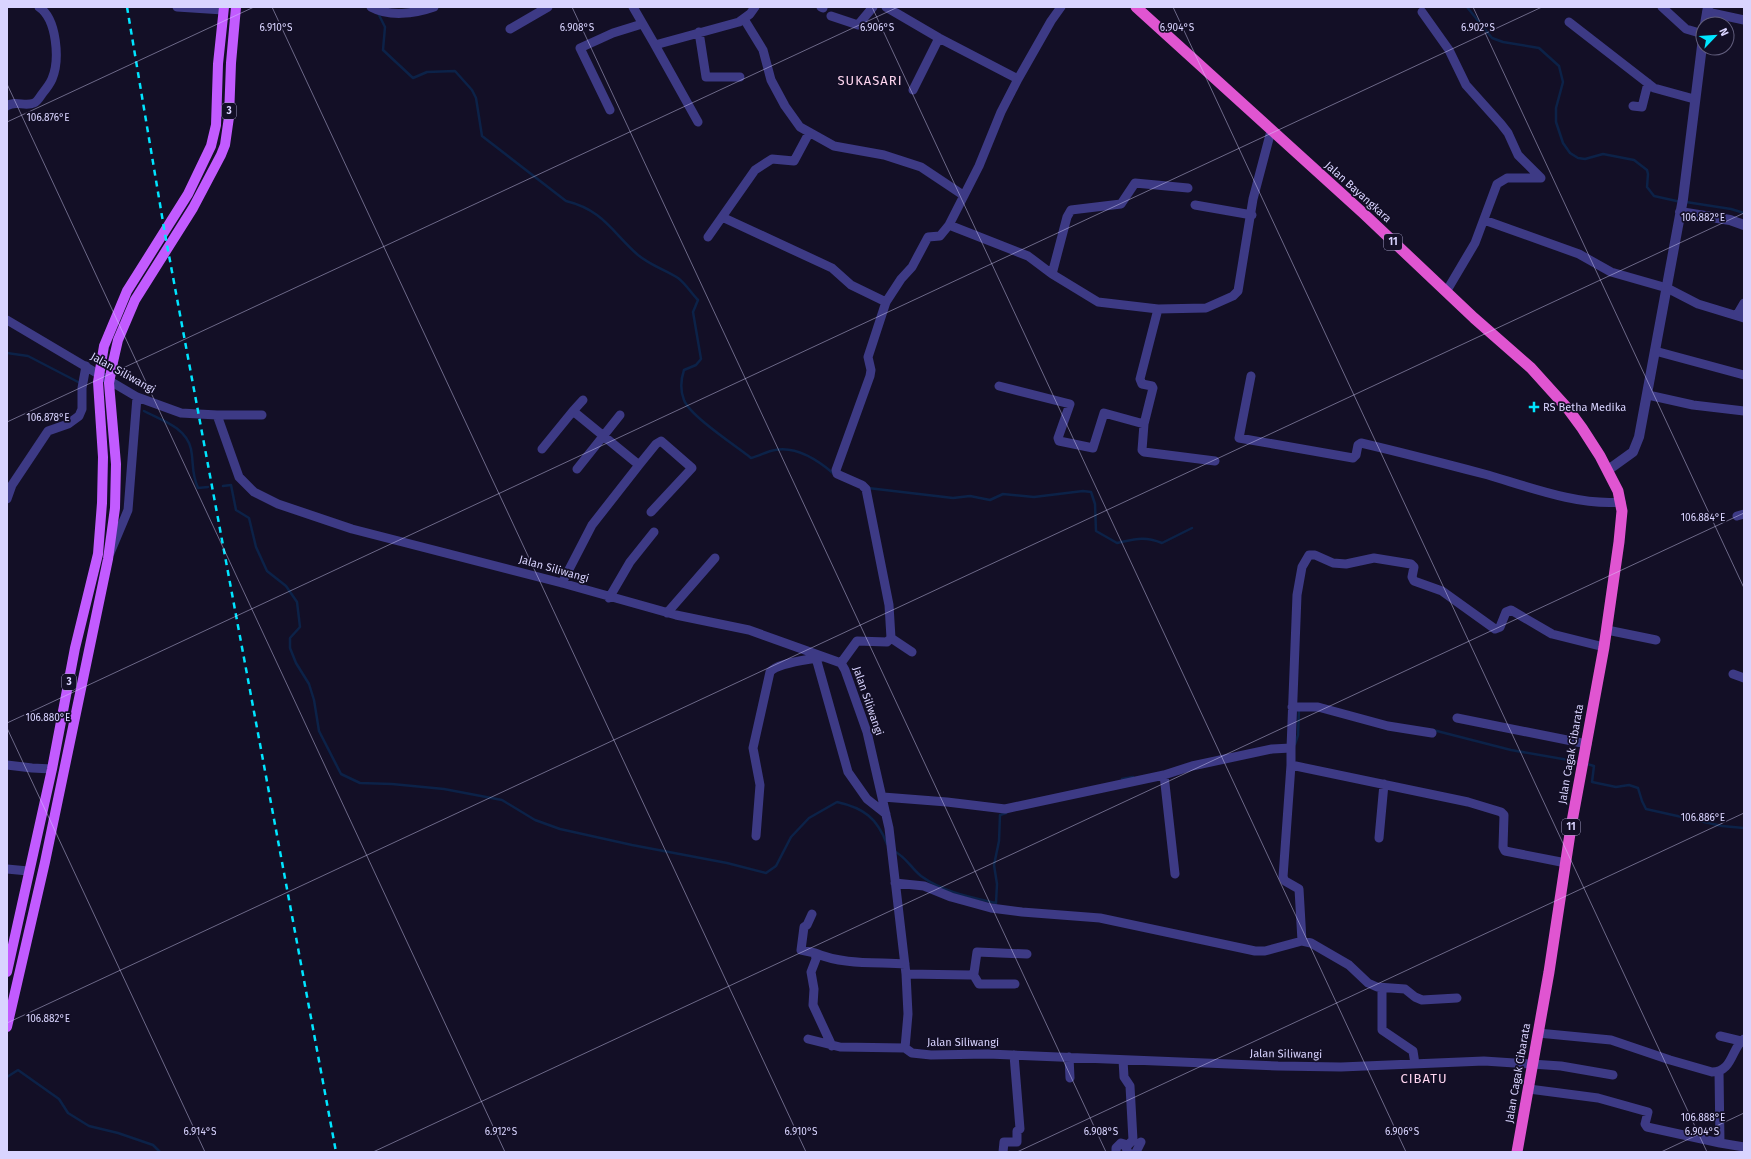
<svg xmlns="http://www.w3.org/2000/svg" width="1751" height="1159" font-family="'Fira Sans',sans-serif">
<rect width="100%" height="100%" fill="#130f26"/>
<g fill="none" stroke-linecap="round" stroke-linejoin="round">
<path stroke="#0c2248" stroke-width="2.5" d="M 1467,7 L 1492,38 L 1503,42 L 1539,48 L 1559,66 L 1563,82 L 1556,108 L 1556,122 L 1563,143 L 1570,153 L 1578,158 L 1585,159 L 1603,154 L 1634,160 L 1647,170 L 1648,174 L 1647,187 L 1654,196 L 1681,202
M 378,13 L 385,27 L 383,50 L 413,78 L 427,72 L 455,71 L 472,90 L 476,98 L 482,136 L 566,201 C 603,210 612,232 638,255 C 650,265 665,270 678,278 C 685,283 692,294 698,300 L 693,312 L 701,359 L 696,365 L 684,370 C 681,379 680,390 684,400 C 690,416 736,446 751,458 C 760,456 767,451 775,450 C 796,446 819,461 834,474
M 1686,202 L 1731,209 L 1744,213
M 7,353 L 28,356 L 80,383
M 144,411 C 161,420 186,427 191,449 C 194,464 191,472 198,488 L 208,487
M 223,486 L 231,485 L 236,510 L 249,518 L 256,547 L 267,571 L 286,586 L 297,602 L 300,627 L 290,638 L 290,648 L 296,663 L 309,684 L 314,700 L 319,731 L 341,774 L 360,783 L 392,784 L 444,789 L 502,800 L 535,820 L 560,829 L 632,845 L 727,863 L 766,873 L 776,866 L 791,837 L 809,818 L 837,802 C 864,808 877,818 887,844
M 868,488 L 953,498 L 970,496 L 990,500 L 1003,494 L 1034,497 L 1083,491 L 1091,492 L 1095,504 L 1096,531 L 1117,543 C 1136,539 1144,536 1162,543 L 1192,528
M 1433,730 L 1511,750 L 1580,762
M 1295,744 L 1298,735 L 1299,709
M 1587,764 L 1594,766 L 1592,782 L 1616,787 L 1629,785 L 1638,788 L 1642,801 L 1646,809 L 1722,826 L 1744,828
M 1122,779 L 1133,777
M 894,851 C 906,857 911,868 921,876 C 943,892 970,897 996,903 L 997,884 L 994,865 L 999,841 L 1000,815 L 1006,813
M 7,1077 L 18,1070 L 59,1099 L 68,1113 L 89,1126 L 118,1133 L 153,1145 L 160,1152"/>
<path stroke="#3d3a85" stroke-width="9" d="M 177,7 L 223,10
M 371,7 C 389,17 414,14 434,7
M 633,7 L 655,45 L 739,22 L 750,14 L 755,7
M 821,7 L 823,8
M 886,7 L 939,38 L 1018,79
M 1662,7 L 1686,29 L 1703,34
M 1422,12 L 1449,50 L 1466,85 L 1501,124 L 1508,133 L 1518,155 L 1541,178 L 1507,178 L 1497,184 L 1475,243 L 1446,292
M 1707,12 L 1744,20
M 831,16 L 858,25 L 873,7
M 744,19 L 763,50 L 771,80 L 785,106 L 800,127 L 834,146 L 884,155 L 921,167 L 963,195
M 1569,22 L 1654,88 L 1694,99
M 510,29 L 548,7
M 699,32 L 706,77 L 740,77
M 655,45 L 698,122
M 913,90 L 939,38
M 7,106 C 15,100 25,107 34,103 C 37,102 40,97 42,94 C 46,89 50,84 52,79 C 60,60 57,19 39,7
M 1633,106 L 1642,107 L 1648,83
M 610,110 L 580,48 L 613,33 L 642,24
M 1195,205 L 1252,215
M 722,217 L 832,268 L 851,285 L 886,302
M 1484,220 L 1579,254 L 1611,272 L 1667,288 L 1698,304 L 1744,318
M 949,225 L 1028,256 L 1052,274 L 1098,302 L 1158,309 L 1206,308 L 1233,296 L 1238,291 L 1253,199 L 1271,131
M 708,237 L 755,170 L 772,159 L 794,161 L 809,133
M 1052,274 L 1067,217 L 1071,210 L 1121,204 L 1135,183 L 1188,188
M 1158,309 L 1140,379 L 1142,384 L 1152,386 L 1153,388 L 1144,424 L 1142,450 L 1144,452 L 1215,461
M 1737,315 L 1744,303
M 7,320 L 137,397 L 181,413 L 217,415 L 239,477 L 254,492 L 278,504 L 352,529 L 562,583 L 676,615 L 749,630 L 841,663 L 845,670 L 867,732 L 889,828 L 906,974 L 908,1014 L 905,1048 L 912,1053 L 931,1055 L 988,1054 L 1278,1066 L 1341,1067 L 1484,1061 L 1561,1066 L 1613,1075
M 1655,351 L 1744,375
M 1251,376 L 1239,438 L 1353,458 L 1356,455 L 1358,445 L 1361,443 C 1404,453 1446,464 1488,475 C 1529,487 1579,506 1621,502
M 999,386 L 1070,404 L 1058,438 L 1059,441 L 1093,448 L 1104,413 L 1144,424
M 1648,395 L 1693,405 L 1744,411
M 573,411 L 583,400
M 217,415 L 262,415
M 542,449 L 573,411 L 639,465 L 592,525 L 562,583
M 639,465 L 656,444 L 661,441 L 692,468 L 651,512
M 577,469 L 620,415
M 7,499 L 12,485 L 48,431 L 68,424 L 79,416 L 82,409 L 82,388 L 86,366
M 1737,516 L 1744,514
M 110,553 L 128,510 L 137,397
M 609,598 L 630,562 L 654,532
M 667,613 L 715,558
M 1607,630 L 1656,640
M 891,638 L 912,652
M 816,658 L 848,772 L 867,799 L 886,814
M 841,663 L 857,641 L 887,642 L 891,638 L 889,605 L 866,489 L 862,485 L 837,474 L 836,470 L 870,376 L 871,370 L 868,357 L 886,302 L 901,279 L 912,267 L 928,237 L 940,236 L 949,225 L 979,166 L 1001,112 L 1018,79 L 1051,21 L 1061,7
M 1733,674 L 1744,678
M 1292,707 L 1318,707 L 1388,726 L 1432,733
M 1457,718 L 1587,744
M 1291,748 L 1297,595 L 1302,567 L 1309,555 L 1315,555 L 1333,563 L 1346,564 L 1374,558 L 1411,564 L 1414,567 L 1412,577 L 1414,581 L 1442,591 L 1495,629 L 1500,627 L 1506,612 L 1511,610 L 1552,634 L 1604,647
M 7,765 L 32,768 L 52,769
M 1291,765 L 1283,877 L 1285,881 L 1299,889 L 1302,941 L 1311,943 L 1349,965 L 1368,983 L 1377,987 L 1405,989 L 1415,997 L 1422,1000 L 1457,998
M 1164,775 L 1175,874
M 883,797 L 947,802 L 1005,809 L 1164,775 L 1192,766 L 1272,749 L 1291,748 L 1291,765 L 1468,802 L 1501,812 L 1504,815 L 1503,847 L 1505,851 L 1566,863
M 756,836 L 760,785 L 753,748 L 770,672 C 778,662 810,660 822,657
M 1379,838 L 1384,784
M 7,869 L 28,871
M 895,883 L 924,886 L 951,897 L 991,908 L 1022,912 L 1100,918 L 1255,951 L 1265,951 L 1302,941
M 812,914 L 807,925 L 804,927 L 801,950 L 815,953 L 816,959 L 811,972 L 814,989 L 813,1005 L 832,1046
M 815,953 C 843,965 876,962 905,964
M 906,974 L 970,975 L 974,973 L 977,952 L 1027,954
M 973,974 L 979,984 L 1015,984
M 1382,988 L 1382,1030 L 1413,1051 L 1415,1064
M 1538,1033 L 1611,1040 L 1670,1060 L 1712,1072 C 1733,1072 1731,1048 1744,1039
M 1720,1036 L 1741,1041
M 808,1039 L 840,1047 L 905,1048
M 1069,1057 L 1070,1078
M 1123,1060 L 1124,1077 L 1130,1086 L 1133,1140 L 1128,1145 L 1126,1148 L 1128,1152
M 1719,1071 L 1720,1143 L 1744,1147
M 1529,1089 L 1598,1098 L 1648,1112 L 1645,1124 L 1647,1127 L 1720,1143
M 1003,1152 L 1004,1142 L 1017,1142 L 1017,1131 L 1020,1129 L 1014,1055
M 1116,1152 L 1116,1148 L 1121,1143 L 1128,1145
M 1136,1152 L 1141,1142"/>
<path stroke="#3d3a85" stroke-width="10" d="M 1705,24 L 1708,7
M 1680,212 L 1730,220 L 1744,225
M 1608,470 L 1633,452 L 1639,437 L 1683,199 L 1703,38"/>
<path stroke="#c25bff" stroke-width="10" d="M 7,972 L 52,769 L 75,648 L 98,554 L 102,503 L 103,457 L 98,382 L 104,346 L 127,291 L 188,194 L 211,146 L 216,125 L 218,64 L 224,7
M 7,1027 L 45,862 L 108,559 L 115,508 L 116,464 L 109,383 L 113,362 L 118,340 L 135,300 L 193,208 L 221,155 L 225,145 L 229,117 L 231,63 L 236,7"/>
<path stroke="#e055d1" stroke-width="11" d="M 1136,7 L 1363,213 L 1474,318 L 1531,368 L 1568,409 L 1582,428 L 1600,456 L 1618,491 L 1622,511 L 1619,542 L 1604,647 L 1571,827 L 1549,972 L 1517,1152"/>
<path stroke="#00e5ff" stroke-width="2.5" stroke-dasharray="6 5" stroke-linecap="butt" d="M 127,7 L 165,234 L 336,1152"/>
</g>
<path fill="none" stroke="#d9d4ff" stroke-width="1" stroke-opacity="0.45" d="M 272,7 L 806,1152M 572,7 L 1106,1152M 872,7 L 1406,1152M 1173,7 L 1707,1152M 1473,7 L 1744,588M 7,84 L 505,1152M 7,122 L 254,7M 7,422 L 898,7M 7,723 L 1542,7M 7,728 L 205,1152M 7,1023 L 1744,213M 373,1152 L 1744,513M 1017,1152 L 1744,813M 1661,1152 L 1744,1113"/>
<path fill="#00e5ff" stroke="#130f26" stroke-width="1.5" d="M1532 401h4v4h4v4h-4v4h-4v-4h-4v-4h4z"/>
<g text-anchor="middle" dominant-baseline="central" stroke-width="3.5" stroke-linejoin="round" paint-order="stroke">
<g fill="#130f26" stroke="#9e99be" stroke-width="1">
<rect x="222" y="103" width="14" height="16" rx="3"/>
<rect x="1384" y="234" width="18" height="16" rx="3"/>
<rect x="62" y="674" width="14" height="16" rx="3"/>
<rect x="1562" y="819" width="18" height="16" rx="3"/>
</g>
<g font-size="10" font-weight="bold" fill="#d9d4ff">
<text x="229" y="111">3</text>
<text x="1393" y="242">11</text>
<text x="69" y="682">3</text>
<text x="1571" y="827">11</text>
</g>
<g font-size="11" fill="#d9d4ff" stroke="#130f26">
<text transform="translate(1358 192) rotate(42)">Jalan Bayangkara</text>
<text transform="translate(123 373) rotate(29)">Jalan Siliwangi</text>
<text transform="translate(554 569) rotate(16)">Jalan Siliwangi</text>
<text transform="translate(868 701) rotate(71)">Jalan Siliwangi</text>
<text transform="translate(1571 754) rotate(-80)">Jalan Cagak Cibarata</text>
<text x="963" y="1042">Jalan Siliwangi</text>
<text transform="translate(1286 1054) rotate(1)">Jalan Siliwangi</text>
<text transform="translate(1518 1073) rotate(-80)">Jalan Cagak Cibarata</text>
</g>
<g font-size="11" fill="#d9d4ff" stroke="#130f26" text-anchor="start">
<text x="1543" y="407">RS Betha Medika</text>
</g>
<g font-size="13" letter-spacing="1" fill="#ffd6f0" stroke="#130f26">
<text x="870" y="80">SUKASARI</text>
<text x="1424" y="1078">CIBATU</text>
</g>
</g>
<g font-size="10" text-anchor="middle" fill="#d9d4ff" stroke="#130f26" stroke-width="3.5" stroke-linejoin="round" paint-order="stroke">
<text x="276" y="31">6.910°S</text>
<text x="577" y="31">6.908°S</text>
<text x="877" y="31">6.906°S</text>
<text x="1177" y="31">6.904°S</text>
<text x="1478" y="31">6.902°S</text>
<text x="48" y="121">106.876°E</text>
<text x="1703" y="221">106.882°E</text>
<text x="48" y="421">106.878°E</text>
<text x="1703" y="521">106.884°E</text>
<text x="48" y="721">106.880°E</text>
<text x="1703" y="821">106.886°E</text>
<text x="48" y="1022">106.882°E</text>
<text x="1703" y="1121">106.888°E</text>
<text x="200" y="1135">6.914°S</text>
<text x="501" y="1135">6.912°S</text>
<text x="801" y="1135">6.910°S</text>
<text x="1101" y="1135">6.908°S</text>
<text x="1402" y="1135">6.906°S</text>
<text x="1702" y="1135">6.904°S</text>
</g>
<rect width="1751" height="1159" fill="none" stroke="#d9d4ff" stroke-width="16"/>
<g transform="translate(1715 36) rotate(65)"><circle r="19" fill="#130f26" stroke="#625e7d"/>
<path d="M0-3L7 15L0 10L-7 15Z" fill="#00e5ff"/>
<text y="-6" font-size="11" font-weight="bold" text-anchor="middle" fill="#d9d4ff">N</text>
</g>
</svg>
